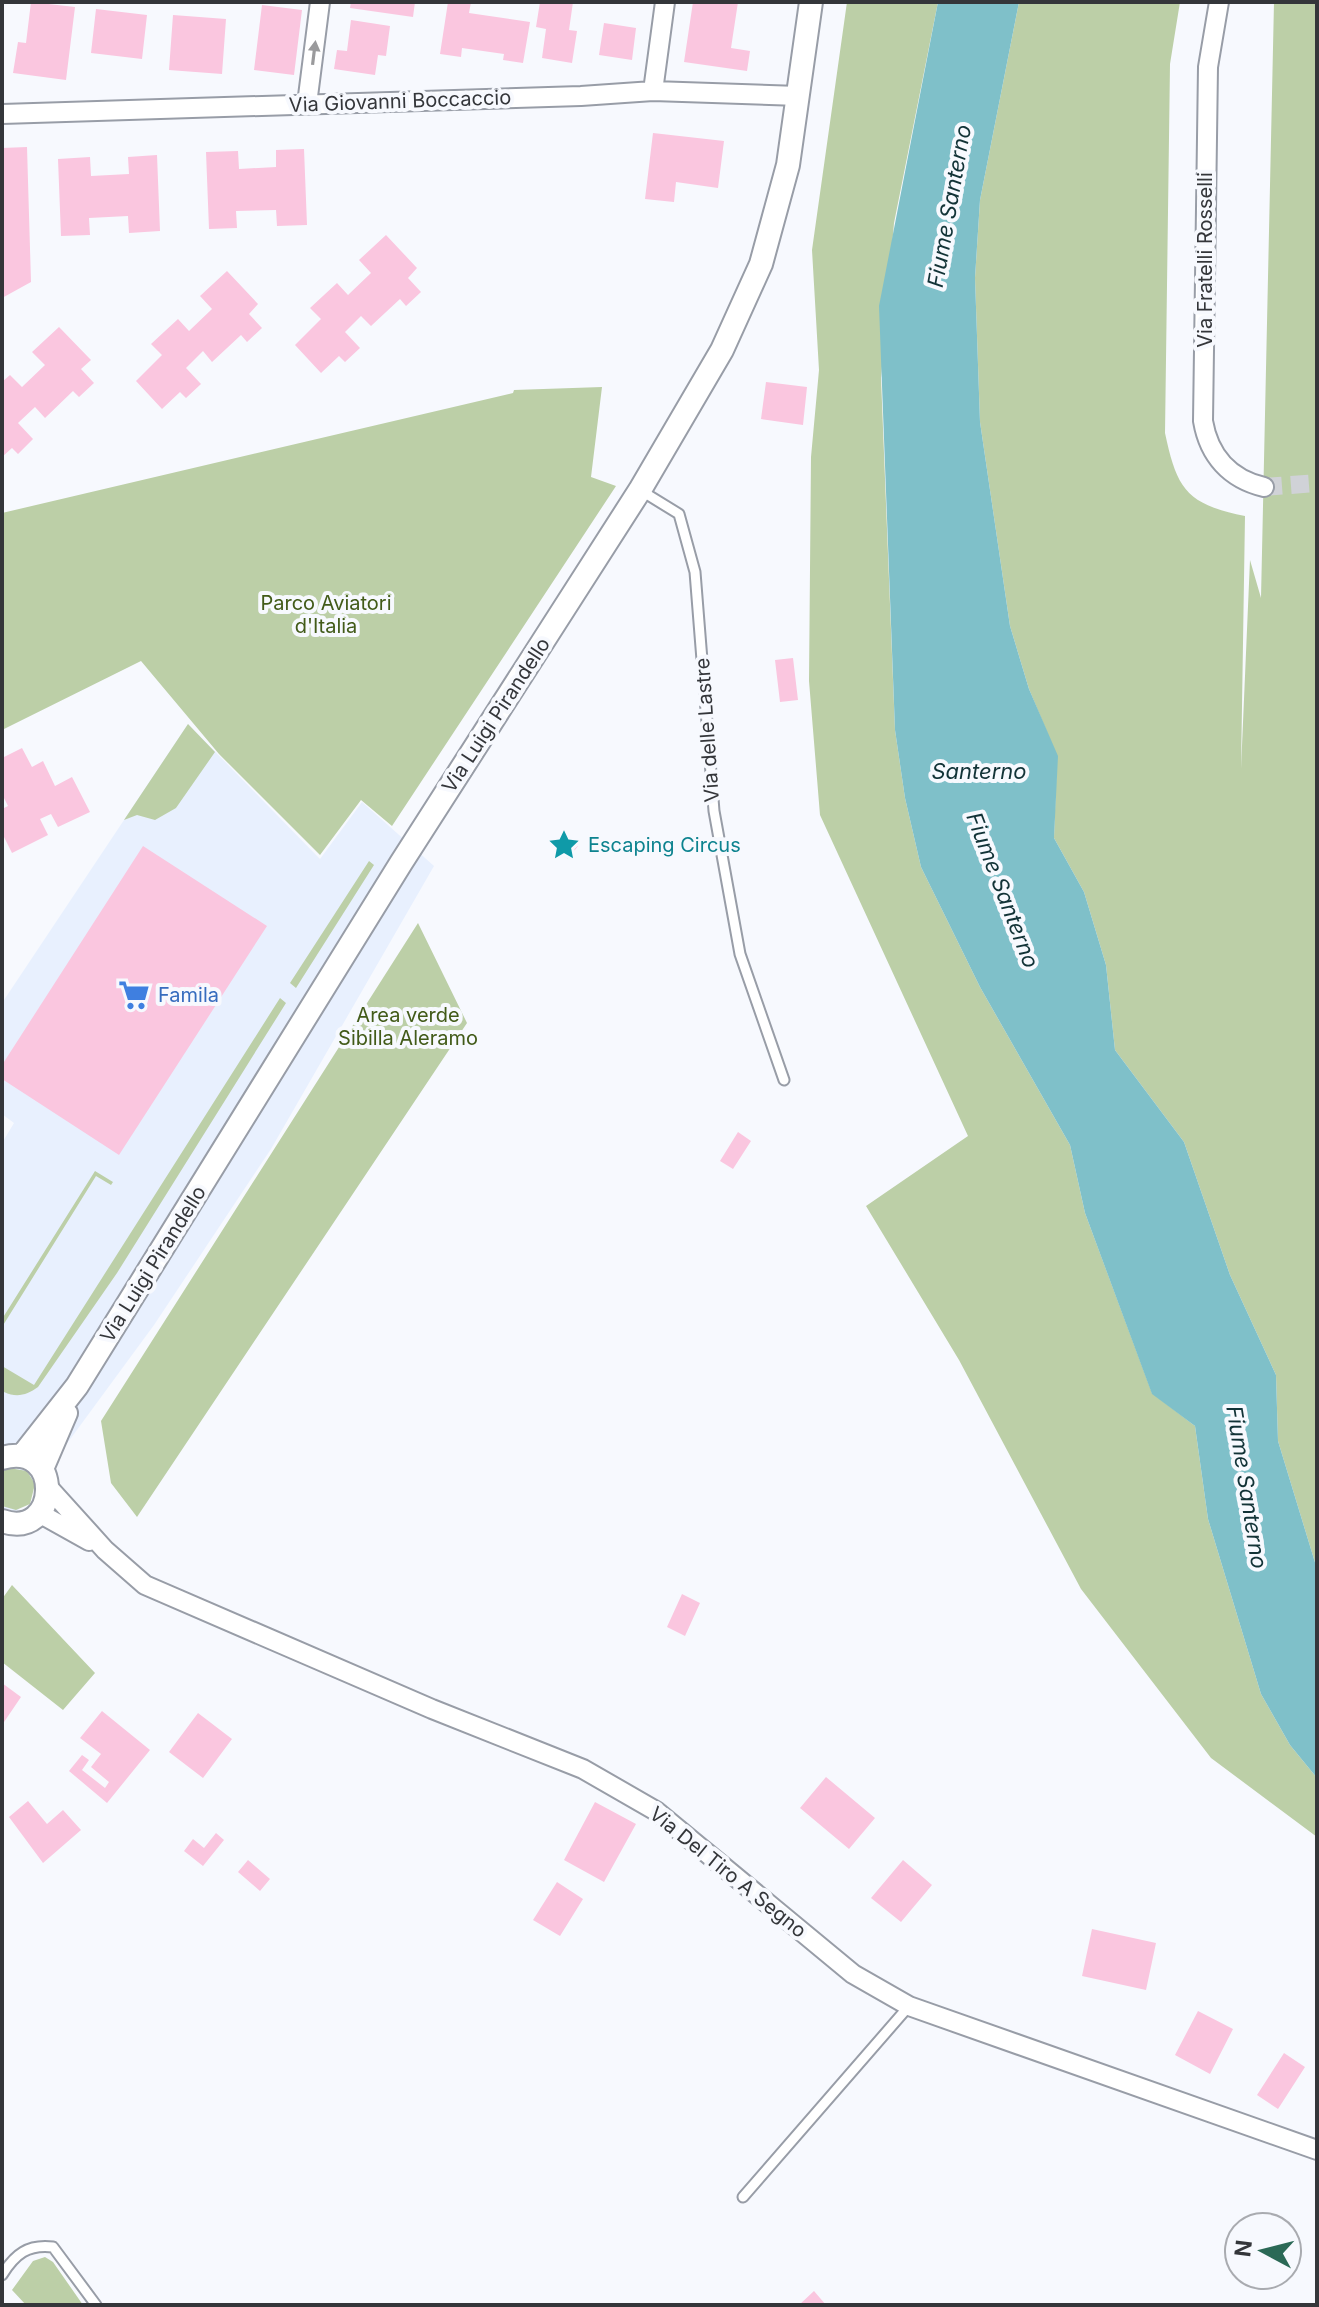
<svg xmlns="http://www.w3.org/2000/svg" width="1319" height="2307" font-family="Inter,sans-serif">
<rect width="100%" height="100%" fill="#f7f9fe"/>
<path fill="#e8f0fe" d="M 188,724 L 320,859 L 362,802 L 434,866 L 271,1149 L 154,1325 L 2,1532 L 2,1143 L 14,1123 L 2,1114 L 2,1003 Z"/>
<path fill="#bccfa7" d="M 847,2 L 938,2 L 894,223 L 881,378 L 895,730 L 905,798 L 921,867 L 980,987 L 1070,1145 L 1085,1213 L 1152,1393 L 1195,1426 L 1208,1519 L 1261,1694 L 1290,1745 L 1317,1778 L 1317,1837 L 1211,1758 L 1081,1589 L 959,1360 L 866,1206 L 968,1136 L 820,815 L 809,681 L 811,457 L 819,370 L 812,250 Z
M 1019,2 L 1180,2 L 1170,64 L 1165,433 C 1177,489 1186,504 1245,516 L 1241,769 L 1250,560 L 1261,598 L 1274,2 L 1317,2 L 1317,1569 L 1278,1441 L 1276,1375 L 1230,1275 L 1184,1142 L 1115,1050 L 1106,965 L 1084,892 L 1054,838 L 1057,756 L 1029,689 L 1010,626 L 980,422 L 975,278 L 980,200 Z
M 602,387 L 591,477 L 616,486 L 392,826 L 361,800 L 320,855 L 219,754 L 141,661 L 2,730 L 2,513 L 513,393 L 514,390 Z
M 188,724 L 215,752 L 176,808 L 155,820 L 137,815 L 124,820 Z
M 369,861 L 374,865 L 296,988 L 290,983 Z
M 418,923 L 467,1023 L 137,1517 L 111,1483 L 101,1421 Z
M 280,998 L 286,1003 L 117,1273 L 38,1387 C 27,1395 17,1398 4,1392 L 2,1366 L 34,1385 Z
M 95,1171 L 113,1182 L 111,1185 L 96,1176 L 2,1327 L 2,1319 Z
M 9,1468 L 27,1471 L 35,1484 L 30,1504 L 16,1510 L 2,1506 L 2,1472 Z
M 12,1585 L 95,1673 L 63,1710 L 2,1662 L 2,1599 Z
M 45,2257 L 53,2262 L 83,2305 L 26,2305 L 12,2290 L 33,2261 Z"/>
<path fill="#7fc0c9" d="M 938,2 L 1019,2 L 980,200 L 975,278 L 980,422 L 1010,626 L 1029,689 L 1058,756 L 1054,838 L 1084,892 L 1106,965 L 1115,1050 L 1184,1142 L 1230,1275 L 1276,1375 L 1278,1441 L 1317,1569 L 1317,1778 L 1290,1745 L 1261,1694 L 1208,1519 L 1195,1426 L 1152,1394 L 1085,1213 L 1070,1145 L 980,987 L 921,867 L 905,798 L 895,730 L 879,306 Z"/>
<path fill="#fac6df" d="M 31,2 L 75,7 L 66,80 L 13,73 L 18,42 L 26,43 Z
M 351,2 L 415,2 L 413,17 L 350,8 Z
M 448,2 L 471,2 L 469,13 L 530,22 L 523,63 L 503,60 L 504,54 L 462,48 L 461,57 L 440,54 Z
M 540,2 L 573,2 L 569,30 L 577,31 L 572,63 L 542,58 L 546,29 L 536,27 Z
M 693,2 L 738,2 L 731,48 L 750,51 L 747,71 L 684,62 Z
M 262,5 L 302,10 L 294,75 L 254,70 Z
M 96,9 L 147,15 L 142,59 L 91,53 Z
M 173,15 L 226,19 L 222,74 L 169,70 Z
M 351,20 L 390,26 L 386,56 L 378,55 L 375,75 L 334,69 L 337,50 L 347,51 Z
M 604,23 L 636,28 L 632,60 L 599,55 Z
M 653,133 L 724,141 L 718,188 L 676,182 L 674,202 L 645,199 Z
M 27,147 L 31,282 L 2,298 L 2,148 Z
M 304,149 L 307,225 L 277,226 L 276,210 L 236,211 L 237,228 L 209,229 L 206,152 L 238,151 L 239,169 L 276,167 L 276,150 Z
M 157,155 L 160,231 L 129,233 L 128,216 L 89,218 L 90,235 L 61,236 L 58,159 L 90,157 L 91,176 L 129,174 L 128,157 Z
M 386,235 L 417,268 L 408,278 L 421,292 L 406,306 L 400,299 L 371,326 L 361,316 L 345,332 L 360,348 L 345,362 L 339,356 L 321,373 L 295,345 L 321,319 L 310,308 L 337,283 L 348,295 L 371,273 L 359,260 Z
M 227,271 L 258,304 L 249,314 L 262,328 L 247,342 L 241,335 L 212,362 L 203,351 L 186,368 L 201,384 L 186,398 L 180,392 L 162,409 L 136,381 L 162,355 L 151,344 L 178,319 L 189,331 L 212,309 L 200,296 Z
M 59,327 L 91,360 L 81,369 L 94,383 L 79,397 L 73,391 L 45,418 L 35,407 L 18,423 L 33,439 L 18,454 L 12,448 L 2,457 L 2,382 L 10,375 L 22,387 L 45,365 L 32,352 Z
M 766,382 L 807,387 L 803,425 L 761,419 Z
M 793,658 L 798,700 L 780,702 L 775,660 Z
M 22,748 L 32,767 L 43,761 L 55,786 L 72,777 L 90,812 L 58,827 L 51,814 L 40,819 L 48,835 L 12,853 L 2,833 L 2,809 L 8,806 L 2,794 L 2,758 Z
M 569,839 L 578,846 L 568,859 L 559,852 Z
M 143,846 L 267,926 L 119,1155 L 2,1079 L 2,1065 Z
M 738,1132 L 751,1141 L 733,1169 L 720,1161 Z
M 682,1594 L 700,1603 L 685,1636 L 667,1627 Z
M 2,1683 L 21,1697 L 2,1725 Z
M 102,1711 L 150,1750 L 107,1803 L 69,1771 L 82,1755 L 89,1760 L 82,1770 L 105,1788 L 109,1782 L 91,1767 L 101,1754 L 80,1738 Z
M 198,1713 L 232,1739 L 203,1778 L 169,1752 Z
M 826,1777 L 875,1818 L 849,1849 L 800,1808 Z
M 28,1801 L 47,1824 L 63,1810 L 81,1830 L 43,1863 L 9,1817 Z
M 595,1802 L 636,1824 L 604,1882 L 564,1860 Z
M 216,1833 L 224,1840 L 203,1866 L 184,1851 L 193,1839 L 204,1848 Z
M 248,1860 L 270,1879 L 260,1891 L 238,1872 Z
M 903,1860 L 932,1885 L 901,1922 L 871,1898 Z
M 557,1882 L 583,1899 L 560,1936 L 533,1920 Z
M 1092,1929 L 1156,1943 L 1146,1990 L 1082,1976 Z
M 1198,2011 L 1233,2029 L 1210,2074 L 1175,2055 Z
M 1284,2053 L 1305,2067 L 1278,2109 L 1257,2095 Z
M 814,2291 L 826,2305 L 799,2305 Z"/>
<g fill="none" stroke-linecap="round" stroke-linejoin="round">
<path stroke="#d0d2d7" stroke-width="18" stroke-dasharray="18 9" stroke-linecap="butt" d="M 1264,487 L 1317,483"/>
<defs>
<path id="service" d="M 640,490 L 679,514 L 695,572 L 714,811 L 740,954 L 784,1080
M 743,2197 L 909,2006
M 2,2275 C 15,2254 28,2244 53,2247 L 96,2305"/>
<path id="minor" d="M 1219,2 L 1208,67 L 1203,421 C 1209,456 1230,479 1264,487
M 653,91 L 665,2
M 307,104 L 320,2
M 2,114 L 581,96 L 653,91 L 799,96
M 49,1488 L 105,1550 L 145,1585 L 432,1709 L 583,1769 L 656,1811 L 853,1974 L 909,2006 L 1317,2150
M 39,1513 L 89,1541"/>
<path id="tertiary" d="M 22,1456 L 77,1386 L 401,863 L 640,490 L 722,350 L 761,264 L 788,165 L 811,2
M 2,1458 C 64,1440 60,1541 2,1521
M 42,1469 L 66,1413"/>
</defs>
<use href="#service" stroke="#989da7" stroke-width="13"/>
<use href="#minor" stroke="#989da7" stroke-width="22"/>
<use href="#tertiary" stroke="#989da7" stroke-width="26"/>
<use href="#service" stroke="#fff" stroke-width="9"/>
<use href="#minor" stroke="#fff" stroke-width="18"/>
<use href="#tertiary" stroke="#fff" stroke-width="22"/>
</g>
<defs><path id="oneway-solid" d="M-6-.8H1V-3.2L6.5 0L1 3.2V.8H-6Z" transform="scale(2)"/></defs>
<use fill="#9a9a9c" href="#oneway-solid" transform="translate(314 53) rotate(-83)"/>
<defs>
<symbol id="sight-bare" viewBox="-9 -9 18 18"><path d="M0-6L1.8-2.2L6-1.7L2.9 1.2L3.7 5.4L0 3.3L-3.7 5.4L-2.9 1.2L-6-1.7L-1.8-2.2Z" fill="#0f9aa8" stroke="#f7f9fe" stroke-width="2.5" paint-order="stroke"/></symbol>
<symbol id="supermarket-bare" viewBox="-9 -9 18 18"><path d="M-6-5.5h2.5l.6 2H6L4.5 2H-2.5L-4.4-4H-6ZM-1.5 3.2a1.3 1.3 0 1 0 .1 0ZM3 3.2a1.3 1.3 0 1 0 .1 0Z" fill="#3f7fe0" stroke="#f7f9fe" stroke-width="2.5" paint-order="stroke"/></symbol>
</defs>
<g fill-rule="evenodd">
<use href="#sight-bare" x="542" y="823" width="44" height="44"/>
<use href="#supermarket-bare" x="112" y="973" width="44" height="44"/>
</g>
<g text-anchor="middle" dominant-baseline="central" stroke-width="8" stroke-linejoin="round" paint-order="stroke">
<g font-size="20" fill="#34363a" stroke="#f7f9fe">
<text transform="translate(400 101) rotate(-2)">Via Giovanni Boccaccio</text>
<text transform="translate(1205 260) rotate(-90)">Via Fratelli Rosselli</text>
<text transform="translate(496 715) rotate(-57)">Via Luigi Pirandello</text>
<text transform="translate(707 730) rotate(-94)">Via delle Lastre</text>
<text transform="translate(153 1264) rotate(-58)">Via Luigi Pirandello</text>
<text transform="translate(728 1872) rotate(39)">Via Del Tiro A Segno</text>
</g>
<g font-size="20" fill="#425b19" stroke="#f7f9fe">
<text x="326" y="603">Parco Aviatori<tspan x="326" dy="23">d'Italia</tspan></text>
<text x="408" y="1015">Area verde<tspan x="408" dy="23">Sibilla Aleramo</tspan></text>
</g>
<g font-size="20" fill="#0d838f" stroke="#f7f9fe" text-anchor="start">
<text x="588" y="845">Escaping Circus</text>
</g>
<g font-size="20" fill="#366cbe" stroke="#f7f9fe" text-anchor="start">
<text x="158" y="995">Famila</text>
</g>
<g font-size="22" font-style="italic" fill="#123337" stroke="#f7f9fe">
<text transform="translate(949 206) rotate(-80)">Fiume Santerno</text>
<text x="979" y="771">Santerno</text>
<text transform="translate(1003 890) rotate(69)">Fiume Santerno</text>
<text transform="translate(1247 1487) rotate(81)">Fiume Santerno</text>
</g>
</g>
<rect width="1319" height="2307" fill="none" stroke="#34363a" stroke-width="8"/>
<g transform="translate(1263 2251) rotate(277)"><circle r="38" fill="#f7f9fe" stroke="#a9abb0" stroke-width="2"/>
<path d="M0-6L14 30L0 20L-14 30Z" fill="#2b6956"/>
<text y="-12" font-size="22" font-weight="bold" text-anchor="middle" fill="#34363a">N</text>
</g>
</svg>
